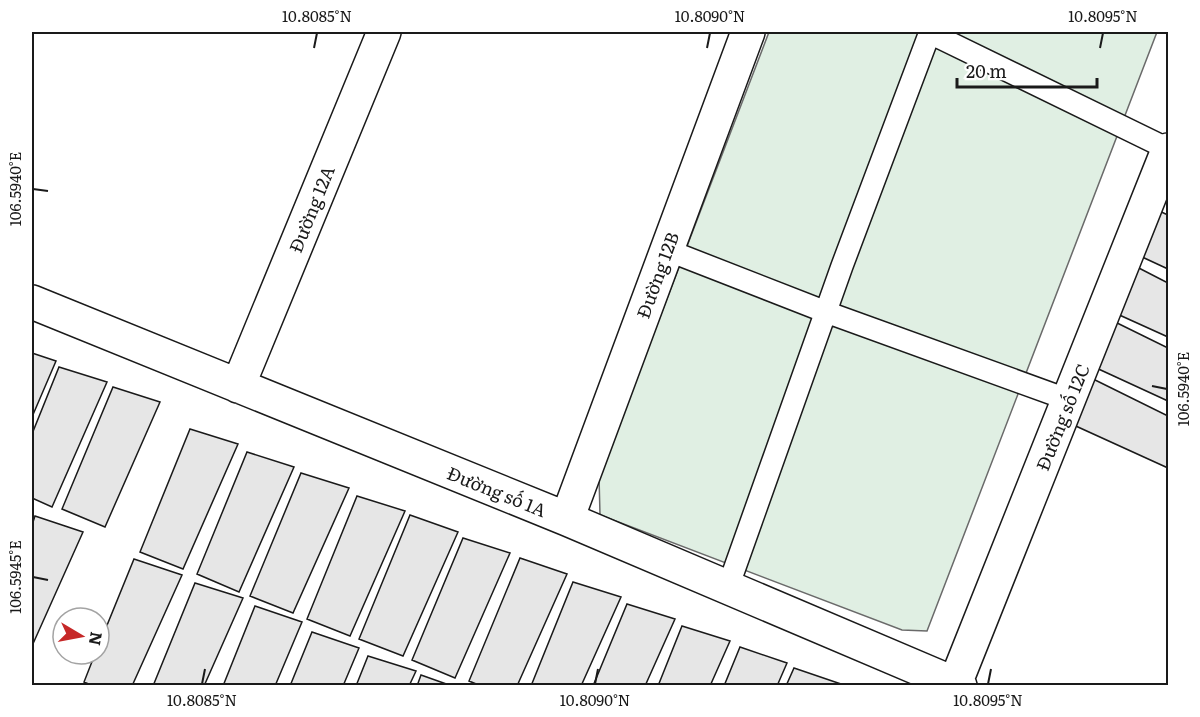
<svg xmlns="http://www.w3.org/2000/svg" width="1200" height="717" font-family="Literata,serif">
<rect width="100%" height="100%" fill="#fff"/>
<path fill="#e0efe3" stroke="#6a6a6a" stroke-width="1.5" d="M 769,32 L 1157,32 L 927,631 L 902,630 L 600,515 L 599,476 Z"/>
<path fill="#e6e6e6" stroke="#1a1a1a" stroke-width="1.5" d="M 1157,210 L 1168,215 L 1168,269 L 1140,256 Z
M 1133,265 L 1168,283 L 1168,337 L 1115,313 Z
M 1109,319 L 1168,348 L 1168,401 L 1092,366 Z
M 32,353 L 56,361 L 32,417 Z
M 59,367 L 107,382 L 52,507 L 32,498 L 32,434 Z
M 1085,375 L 1168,416 L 1168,468 L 1067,422 Z
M 113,387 L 160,402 L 105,527 L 62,509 Z
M 190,429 L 238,444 L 183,569 L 140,552 Z
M 247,452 L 294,467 L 239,592 L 197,574 Z
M 301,473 L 349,488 L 293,613 L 250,596 Z
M 357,496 L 405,511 L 350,636 L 307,619 Z
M 410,515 L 458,532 L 403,656 L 359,639 Z
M 35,516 L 83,532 L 32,646 L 32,525 Z
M 463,538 L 510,553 L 455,678 L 412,660 Z
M 520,558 L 567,574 L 517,686 L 481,686 L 469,681 Z
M 134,559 L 182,575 L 132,686 L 93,686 L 84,682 L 95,654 L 99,654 L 99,645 Z
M 573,582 L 621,597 L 581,686 L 531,686 Z
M 195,583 L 243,598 L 204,686 L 153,686 Z
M 627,604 L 675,619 L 645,686 L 593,686 Z
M 255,606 L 302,622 L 275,686 L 223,686 Z
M 682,626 L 730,641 L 710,686 L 658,686 Z
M 312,632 L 359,648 L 343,686 L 290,686 Z
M 740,647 L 787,663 L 777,686 L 724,686 Z
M 368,656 L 416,671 L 409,686 L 356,686 Z
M 794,668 L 841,684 L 786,686 Z
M 421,675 L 452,686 L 417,686 Z"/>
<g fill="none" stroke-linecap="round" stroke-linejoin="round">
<defs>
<path id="lane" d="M 930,33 L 1168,149
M 667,250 L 826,312 L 1069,400
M 728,587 L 842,266 L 930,32"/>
<path id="street" d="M 32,302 L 567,519 L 960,686
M 238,386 L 384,32
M 567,519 L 748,32
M 955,684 L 1168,150"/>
</defs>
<use href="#lane" stroke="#1a1a1a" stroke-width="24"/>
<use href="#street" stroke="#1a1a1a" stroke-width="36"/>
<use href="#lane" stroke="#fff" stroke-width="21"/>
<use href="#street" stroke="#fff" stroke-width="33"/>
</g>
<path fill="none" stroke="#1a1a1a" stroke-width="2" d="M 314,48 L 317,33M 707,48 L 710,33M 1100,48 L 1103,33M 33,189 L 48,191M 1152,386 L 1167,389M 33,577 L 48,580M 202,684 L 205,669M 595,684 L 598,669M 988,684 L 991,669"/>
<g text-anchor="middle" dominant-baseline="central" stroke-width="4.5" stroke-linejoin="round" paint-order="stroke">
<g font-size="18" fill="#1a1a1a" stroke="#fff">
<text transform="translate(311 209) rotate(-68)">Đường 12A</text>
<text transform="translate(657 275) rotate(-70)">Đường 12B</text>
<text transform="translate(1062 417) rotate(-68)">Đường số 12C</text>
<text transform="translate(497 491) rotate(22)">Đường số 1A</text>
</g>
</g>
<rect width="1200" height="717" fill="none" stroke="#ffffff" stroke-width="66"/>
<g transform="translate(81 636) rotate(100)"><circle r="28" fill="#ffffff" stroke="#a3a3a3" stroke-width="1.5"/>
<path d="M0-4.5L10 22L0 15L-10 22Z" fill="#c62828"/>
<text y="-9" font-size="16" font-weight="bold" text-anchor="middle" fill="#1a1a1a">N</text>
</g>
<path d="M957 78v9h140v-9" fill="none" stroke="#1a1a1a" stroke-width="3"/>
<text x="966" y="78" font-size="18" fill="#1a1a1a" stroke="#ffffff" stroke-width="4.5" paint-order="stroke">20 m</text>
<rect x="33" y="33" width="1134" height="651" fill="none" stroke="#1a1a1a" stroke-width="2"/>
<g font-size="15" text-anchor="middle" fill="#1a1a1a">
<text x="317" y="22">10.8085°N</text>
<text x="710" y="22">10.8090°N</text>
<text x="1103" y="22">10.8095°N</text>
<text transform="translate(16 189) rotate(-90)" y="5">106.5940°E</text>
<text transform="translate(1184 389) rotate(-90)" y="5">106.5940°E</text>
<text transform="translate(16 577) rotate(-90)" y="5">106.5945°E</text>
<text x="202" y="706">10.8085°N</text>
<text x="595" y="706">10.8090°N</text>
<text x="988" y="706">10.8095°N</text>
</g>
</svg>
